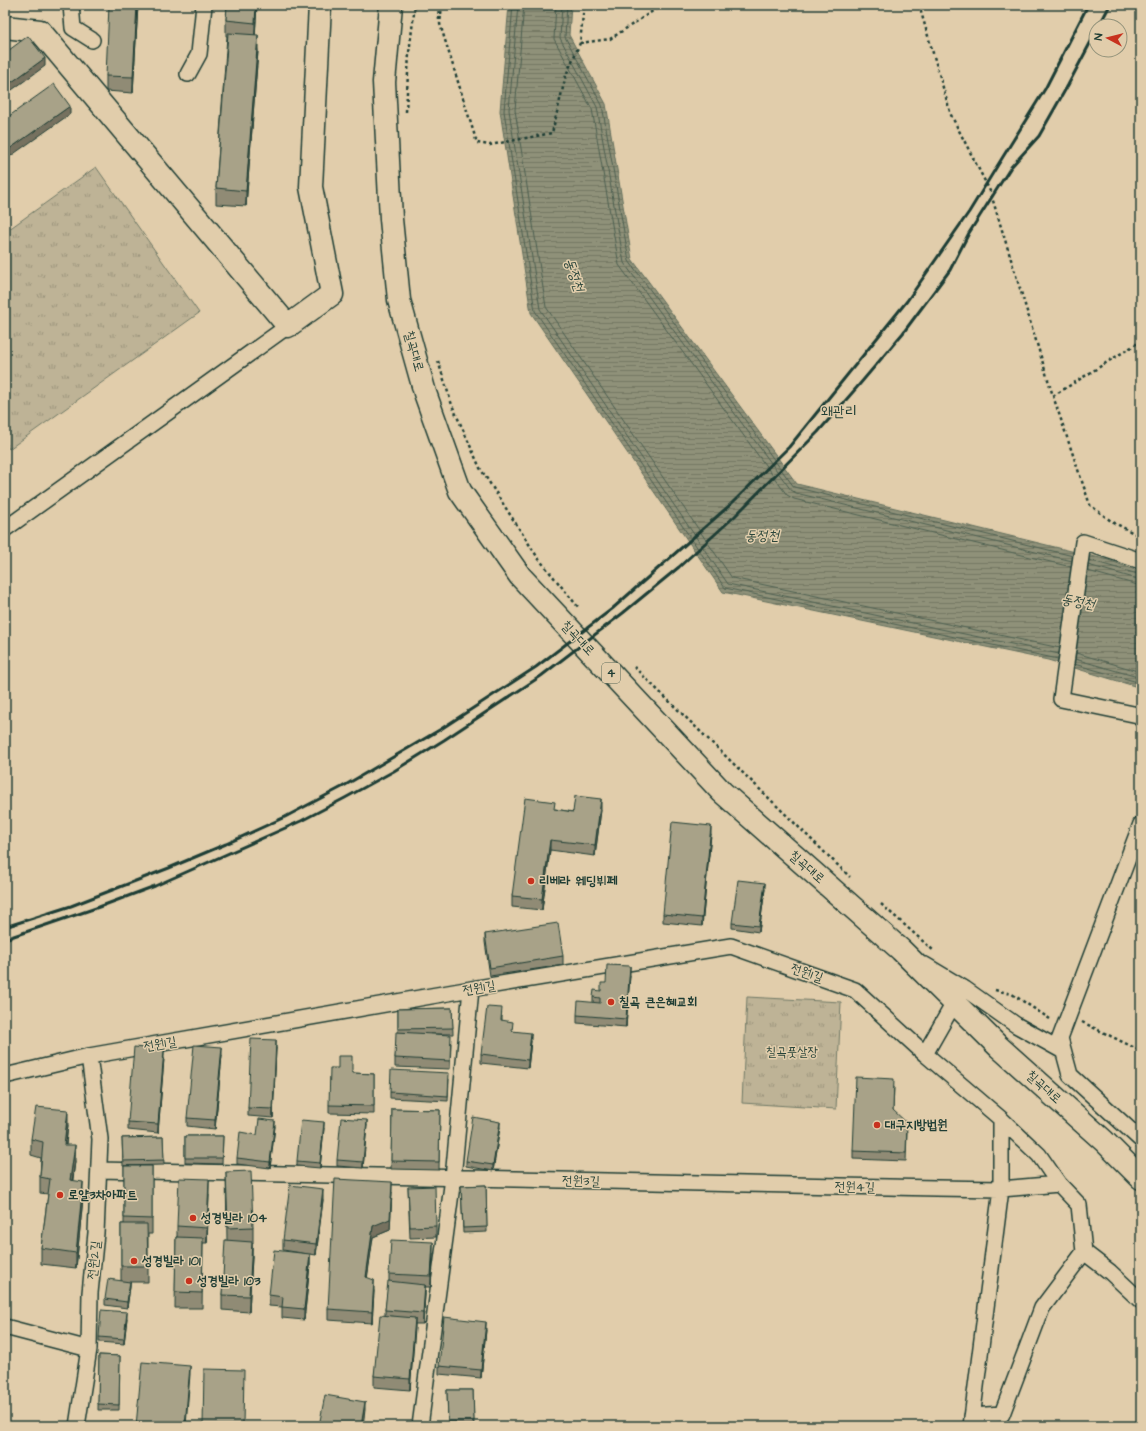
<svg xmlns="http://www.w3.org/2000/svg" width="1146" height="1431" font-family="'Architects Daughter','Poor Story',sans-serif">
<defs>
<pattern id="park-tufts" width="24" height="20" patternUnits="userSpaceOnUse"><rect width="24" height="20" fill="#beb396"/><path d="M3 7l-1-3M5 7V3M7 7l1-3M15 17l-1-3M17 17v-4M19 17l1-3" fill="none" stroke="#9a937b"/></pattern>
<pattern id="water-rules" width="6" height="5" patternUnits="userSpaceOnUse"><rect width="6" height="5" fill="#8f9179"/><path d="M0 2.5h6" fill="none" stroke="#747864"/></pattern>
</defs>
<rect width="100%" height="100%" fill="#e1cdab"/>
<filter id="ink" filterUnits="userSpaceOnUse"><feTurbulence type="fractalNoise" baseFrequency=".025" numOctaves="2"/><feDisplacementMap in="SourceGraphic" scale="8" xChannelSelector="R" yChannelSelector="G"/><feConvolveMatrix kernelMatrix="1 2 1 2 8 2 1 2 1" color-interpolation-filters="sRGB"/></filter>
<g filter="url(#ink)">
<path fill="url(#park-tufts)" stroke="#6e7865" d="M 96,167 L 199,313 L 9,449 L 5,443 L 5,232 Z
M 747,997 L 841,1002 L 836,1109 L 742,1103 Z"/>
<path fill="url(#water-rules)" stroke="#626f5d" d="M 509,5 L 571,5 L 569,35 L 606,104 L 632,259 L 797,484 L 1108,560 L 1141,572 L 1141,688 L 1048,660 L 723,592 L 531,313 L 500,111 Z"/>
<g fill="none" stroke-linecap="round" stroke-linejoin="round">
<path stroke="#4c5f50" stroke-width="1" d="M 513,5 L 504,111 L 535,311 L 725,588 L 1058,659
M 518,5 L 509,110 L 540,309 L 728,584 L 1059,654
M 524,5 L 515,110 L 546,307 L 732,578 L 1060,648
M 556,5 L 554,39 L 592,109 L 619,265 L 787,495 L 794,499 L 1071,567
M 562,5 L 560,38 L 597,107 L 624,263 L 791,490 L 796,493 L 1072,561
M 567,5 L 565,37 L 602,105 L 629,261 L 794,487 L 1073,556
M 1089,560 L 1141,575
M 1088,565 L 1141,580
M 1088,571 L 1141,586
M 1076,653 L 1141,672
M 1075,659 L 1141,678
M 1074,664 L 1141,683"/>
<defs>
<path id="street" d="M 71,5 L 73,28 L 92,40
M 188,74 L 199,54 L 204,5
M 5,529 L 288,326
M 1141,561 L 1083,542 L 1061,699 L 1138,715 L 1141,719
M 1141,824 L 1060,1038 L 1070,1075 L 1141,1140
M 925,965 L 965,989 L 1016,1025 L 1063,1051
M 954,1003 L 925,1054 L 1001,1119 L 1039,1155 L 1059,1184 L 1079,1205 L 1084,1252
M 5,1076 L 89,1056 L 471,989 L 731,946 L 855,990 L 925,1054
M 99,1170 L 936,1188 L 1001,1189 L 1059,1184
M 5,1327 L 89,1349
M 972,1416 L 1002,1414 L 1042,1308 L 1084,1252 L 1110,1272 L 1141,1301
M 77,1426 L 89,1349 L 90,1293 L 96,1233 L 100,1139 L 89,1056
M 420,1426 L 453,1178 L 471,989
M 971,1426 L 1001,1189 L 1001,1119"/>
<path id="secondary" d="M 5,27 L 40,31 L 288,326 L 332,294 L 311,187 L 320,5"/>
<path id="primary" d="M 391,5 L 384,82 L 391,219 L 399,300 L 425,393 L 460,491 L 520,576 L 722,792 L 901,950 L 999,1047 L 1104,1141 L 1141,1178"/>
</defs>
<use href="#street" stroke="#1f3d34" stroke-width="18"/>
<use href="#secondary" stroke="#1f3d34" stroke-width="25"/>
<use href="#primary" stroke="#1f3d34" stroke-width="25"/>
<path stroke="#1f3d34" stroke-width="2.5" stroke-dasharray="3 3" stroke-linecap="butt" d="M 438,5 L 439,20
M 442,5 L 440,24 L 477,143 L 490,145 L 552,133 L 566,75 L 580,43 L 584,5
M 919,5 L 951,115 L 990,191 L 1053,396 L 1090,505 L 1111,521 L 1141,537
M 580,43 L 610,39 L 662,5
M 406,112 L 409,53 L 415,5
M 438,361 L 452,405 L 480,468 L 538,558 L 579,608
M 1053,396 L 1141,341
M 634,667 L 850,877
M 881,904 L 934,951
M 995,990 L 1012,994 L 1050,1019
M 1082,1022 L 1141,1051"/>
<use href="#street" stroke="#e1cdab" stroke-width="15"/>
<use href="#secondary" stroke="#e1cdab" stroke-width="22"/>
<use href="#primary" stroke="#e1cdab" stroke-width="22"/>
<path stroke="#1f3d34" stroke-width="3" d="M 1099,26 L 1110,5
M 5,927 L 71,906 L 169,868 L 226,844 L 285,817 L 342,787 L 441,729 L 536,667 L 612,609 L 730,505 L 789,447 L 907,301 L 969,212 L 996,168 L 1045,89 L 1088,5
M 5,939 L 99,907 L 155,886 L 301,821 L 345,798 L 394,771 L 444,740 L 541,676 L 623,613 L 679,567 L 735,516 L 818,432 L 859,385 L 903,333 L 950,270 L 969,233 L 1011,167 L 1039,136 L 1068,85 L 1096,32"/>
</g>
<path fill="#908b75" stroke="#1f3d34" d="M 138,5 L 133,93 L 106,91 L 106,76 Z
M 227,5 L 257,5 L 255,35 L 258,51 L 246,206 L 216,204 L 216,188 L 227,36 L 226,36 L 226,20 Z
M 555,809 L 573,812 L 601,810 L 595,856 L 550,850 L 542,910 L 512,907 L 512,896 Z
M 711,834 L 702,926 L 663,922 L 663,914 Z
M 765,889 L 759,932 L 732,928 L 732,923 Z
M 485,934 L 563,956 L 563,965 L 490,976 L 485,942 Z
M 630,975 L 626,1027 L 577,1023 L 577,1015 L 593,1002 L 593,997 L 601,991 L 606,983 Z
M 452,1008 L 453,1034 L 431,1034 L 451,1043 L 450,1069 L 395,1067 L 395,1058 L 398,1033 L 398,1009 Z
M 502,1016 L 502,1021 L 513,1031 L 531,1041 L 528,1068 L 481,1063 L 481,1054 Z
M 276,1048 L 273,1118 L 248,1116 L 248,1108 Z
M 222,1055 L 215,1129 L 187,1126 L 187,1118 Z
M 164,1058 L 158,1133 L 128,1130 L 128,1122 Z
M 352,1073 L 374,1074 L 374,1114 L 329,1113 L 329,1105 Z
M 449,1079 L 448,1101 L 390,1098 L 390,1092 Z
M 894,1087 L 893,1110 L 907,1132 L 906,1161 L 853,1159 L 853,1151 Z
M 392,1109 L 440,1110 L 439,1170 L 391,1169 Z
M 68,1125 L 66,1145 L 75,1161 L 73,1180 L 83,1198 L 76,1268 L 41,1264 L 41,1248 L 48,1194 L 40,1193 L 40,1177 L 41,1158 L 31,1155 L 31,1139 Z
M 367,1125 L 363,1168 L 337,1166 L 337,1160 Z
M 275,1126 L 270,1168 L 237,1164 L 237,1158 L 257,1135 Z
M 500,1127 L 493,1171 L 466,1166 L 466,1161 Z
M 324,1128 L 320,1168 L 297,1166 L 297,1161 Z
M 185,1136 L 223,1136 L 222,1164 L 185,1163 Z
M 163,1137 L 164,1165 L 123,1166 L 122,1138 Z
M 124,1166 L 152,1166 L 152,1234 L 148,1234 L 148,1282 L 130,1282 L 130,1287 L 127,1308 L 105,1305 L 105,1299 L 121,1281 L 121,1224 L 124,1224 Z
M 226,1172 L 253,1227 L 253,1243 L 252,1243 L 252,1257 L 249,1312 L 222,1310 L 222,1295 L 227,1240 Z
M 486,1185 L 487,1232 L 463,1233 L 461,1186 Z
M 408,1187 L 436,1226 L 436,1237 L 410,1238 Z
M 392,1192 L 390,1230 L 373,1237 L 367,1277 L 374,1291 L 372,1323 L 328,1320 L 328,1309 Z
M 209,1195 L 207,1243 L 203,1243 L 202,1308 L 175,1308 L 176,1237 L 177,1237 L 177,1226 Z
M 323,1200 L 316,1255 L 310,1254 L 310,1265 L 304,1320 L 282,1318 L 282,1307 L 269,1306 L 269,1295 L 308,1254 L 283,1250 L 283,1240 Z
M 433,1253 L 431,1287 L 425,1287 L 425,1295 L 423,1324 L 415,1324 L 410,1390 L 374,1387 L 374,1376 L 385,1316 L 385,1310 L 389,1281 L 389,1274 Z
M 127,1318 L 124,1344 L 99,1342 L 99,1337 Z
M 486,1330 L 481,1378 L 439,1374 L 439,1366 Z
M 99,1355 L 120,1356 L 119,1410 L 98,1410 Z
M 447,1390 L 473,1390 L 474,1426 L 448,1426 Z"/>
<path fill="#76715f" stroke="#1f3d34" d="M 137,5 L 138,5 L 133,93 L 133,77 Z
M 256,5 L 257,5 L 255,38 L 255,23 Z
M 258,35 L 258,51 L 246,206 L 246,191 Z
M 45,58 L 45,66 L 5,95 L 5,87 Z
M 70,106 L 70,114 L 5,160 L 5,152 Z
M 601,799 L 601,810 L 595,856 L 595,845 Z
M 711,826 L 711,834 L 702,926 L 702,918 Z
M 550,840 L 550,850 L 542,910 L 542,899 Z
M 765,883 L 765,889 L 759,932 L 759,926 Z
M 630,966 L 630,975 L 626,1027 L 626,1019 Z
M 531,1033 L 531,1041 L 528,1068 L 528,1060 Z
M 276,1040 L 276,1048 L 273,1118 L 273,1109 Z
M 222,1047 L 222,1055 L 215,1129 L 215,1120 Z
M 164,1050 L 164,1058 L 158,1133 L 158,1124 Z
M 68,1110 L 68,1125 L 64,1160 L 64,1145 Z
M 367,1120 L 367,1125 L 363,1168 L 363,1162 Z
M 275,1121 L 275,1126 L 270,1168 L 270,1162 Z
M 324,1122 L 324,1128 L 320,1168 L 320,1163 Z
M 500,1122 L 500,1127 L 493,1171 L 493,1165 Z
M 75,1145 L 75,1161 L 70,1196 L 70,1180 Z
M 209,1179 L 209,1195 L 207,1243 L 207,1228 Z
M 83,1182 L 83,1198 L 76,1268 L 76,1253 Z
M 392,1182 L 392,1192 L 390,1230 L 373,1237 L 366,1287 L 366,1277 L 373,1226 Z
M 323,1189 L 323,1200 L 316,1255 L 316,1244 Z
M 252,1242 L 252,1257 L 249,1312 L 249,1296 Z
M 433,1242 L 433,1253 L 431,1287 L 431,1276 Z
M 310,1254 L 310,1265 L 304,1320 L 304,1309 Z
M 374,1280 L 374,1291 L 372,1323 L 372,1312 Z
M 130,1282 L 130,1287 L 127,1308 L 127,1302 Z
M 425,1285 L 425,1295 L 423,1324 L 423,1313 Z
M 127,1312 L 127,1318 L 124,1344 L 124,1339 Z
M 415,1318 L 415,1329 L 410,1390 L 410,1379 Z
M 486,1322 L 486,1330 L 481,1378 L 481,1370 Z
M 190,1366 L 190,1374 L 186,1426 L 185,1426 Z
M 365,1402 L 365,1410 L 363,1426 L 361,1426 Z"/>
<path fill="#a8a288" stroke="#1f3d34" d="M 109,5 L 137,5 L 133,77 L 106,76 Z
M 227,5 L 256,5 L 255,23 L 226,20 Z
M 228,33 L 258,35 L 246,191 L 216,188 Z
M 28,36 L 45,58 L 5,87 L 5,53 Z
M 54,84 L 70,106 L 5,152 L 5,119 Z
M 575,796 L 601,799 L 595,845 L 550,840 L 542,899 L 512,896 L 525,798 L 555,802 L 554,809 L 573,812 Z
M 672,822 L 711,826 L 702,918 L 663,914 Z
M 738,880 L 765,883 L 759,926 L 732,923 Z
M 558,923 L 563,956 L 490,968 L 485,934 Z
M 607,965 L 630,966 L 626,1019 L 577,1015 L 578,1001 L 600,1003 L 600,998 L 593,997 L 594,990 L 601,991 L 601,983 L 606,983 Z
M 487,1007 L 502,1008 L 501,1020 L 513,1022 L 512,1031 L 531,1033 L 528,1060 L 481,1054 Z
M 452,1008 L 453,1028 L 398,1029 L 398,1009 Z
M 396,1032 L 451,1035 L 450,1061 L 395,1058 Z
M 251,1039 L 276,1040 L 273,1109 L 248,1108 Z
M 194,1045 L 222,1047 L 215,1120 L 187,1118 Z
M 134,1047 L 164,1050 L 158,1124 L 128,1122 Z
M 338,1056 L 352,1056 L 352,1073 L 374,1074 L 374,1106 L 329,1105 L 330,1068 L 338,1068 Z
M 391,1070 L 449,1073 L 448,1096 L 390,1092 Z
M 856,1077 L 894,1079 L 893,1110 L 907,1123 L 906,1153 L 853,1151 Z
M 36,1107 L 68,1110 L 64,1145 L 75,1145 L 70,1180 L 83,1182 L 76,1253 L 41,1248 L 50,1179 L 40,1177 L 43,1142 L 31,1139 Z
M 392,1109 L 440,1110 L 439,1162 L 391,1161 Z
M 473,1117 L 500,1122 L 493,1165 L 466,1161 Z
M 341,1118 L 367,1120 L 363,1162 L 337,1160 Z
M 259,1119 L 275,1121 L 270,1162 L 237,1158 L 240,1132 L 257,1135 Z
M 301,1120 L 324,1122 L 320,1163 L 297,1161 Z
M 185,1136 L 223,1136 L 222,1158 L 185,1158 Z
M 163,1137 L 164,1160 L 123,1161 L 122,1138 Z
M 124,1166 L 152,1166 L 152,1219 L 124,1218 Z
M 251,1171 L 253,1227 L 228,1228 L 226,1172 Z
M 179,1178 L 209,1179 L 207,1228 L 177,1226 Z
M 335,1179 L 392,1182 L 390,1219 L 373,1226 L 366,1277 L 374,1280 L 372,1312 L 328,1309 Z
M 290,1185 L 323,1189 L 316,1244 L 283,1240 Z
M 486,1185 L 487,1227 L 463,1228 L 461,1186 Z
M 435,1186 L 436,1226 L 410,1227 L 408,1187 Z
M 121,1224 L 147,1224 L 148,1266 L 121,1266 Z
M 176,1237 L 203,1238 L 202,1293 L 175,1292 Z
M 225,1240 L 252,1242 L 249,1296 L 222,1295 Z
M 391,1240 L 433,1242 L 431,1276 L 389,1274 Z
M 274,1250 L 310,1254 L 304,1309 L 282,1307 L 283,1297 L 269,1295 Z
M 108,1279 L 130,1282 L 127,1302 L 105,1299 Z
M 388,1281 L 425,1285 L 423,1313 L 385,1310 Z
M 101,1310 L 127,1312 L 124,1339 L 99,1337 Z
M 380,1315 L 415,1318 L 410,1379 L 374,1376 Z
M 444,1317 L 486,1322 L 481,1370 L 439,1366 Z
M 99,1355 L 120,1356 L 119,1405 L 98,1404 Z
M 142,1362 L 190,1366 L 185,1426 L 136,1426 Z
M 204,1369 L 244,1370 L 243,1426 L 203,1426 Z
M 447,1390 L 473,1390 L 474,1421 L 448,1421 Z
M 325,1395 L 365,1402 L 361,1426 L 319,1426 Z"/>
</g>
<g fill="#c8321e" stroke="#e1cdab" stroke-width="1.5">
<circle cx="531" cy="881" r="4"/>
<circle cx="611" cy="1002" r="4"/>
<circle cx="877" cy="1125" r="4"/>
<circle cx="60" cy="1195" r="4"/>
<circle cx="193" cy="1218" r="4"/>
<circle cx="134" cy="1261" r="4"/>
<circle cx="189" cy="1281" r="4"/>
</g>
<g text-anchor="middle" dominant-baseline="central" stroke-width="3" stroke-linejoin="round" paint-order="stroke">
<rect fill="#e1cdab" stroke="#596858" stroke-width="1" x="602" y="663" width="18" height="20" rx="3"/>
<g font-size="12" font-weight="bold" fill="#1f3d34">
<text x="611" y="673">4</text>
</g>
<g font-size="13" fill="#1f3d34" stroke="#e1cdab">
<text transform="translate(414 351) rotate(74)">칠곡대로</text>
<text transform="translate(578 638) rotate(47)">칠곡대로</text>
<text transform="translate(807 867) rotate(41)">칠곡대로</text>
<text transform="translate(807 973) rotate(19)">전원1길</text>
<text transform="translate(479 988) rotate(-10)">전원1길</text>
<text transform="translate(160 1044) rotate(-10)">전원1길</text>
<text transform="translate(1044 1087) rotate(42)">칠곡대로</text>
<text transform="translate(581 1181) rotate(1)">전원3길</text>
<text transform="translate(855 1187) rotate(1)">전원4길</text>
<text transform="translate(94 1260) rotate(-84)">전원2길</text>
</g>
<g font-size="13" font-weight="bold" fill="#1f3d34" stroke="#e1cdab" text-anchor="start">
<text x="539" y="881">리베라 웨딩뷔페</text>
<text x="619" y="1002">칠곡 큰은혜교회</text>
<text x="885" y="1125">대구지방법원</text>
<text x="68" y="1195">로얄3차아파트</text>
<text x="201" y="1218">성경빌라 104</text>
<text x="142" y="1261">성경빌라 101</text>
<text x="197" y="1281">성경빌라 103</text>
</g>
<g font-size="13" fill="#274339" stroke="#e1cdab">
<text x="792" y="1052">칠곡풋살장</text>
</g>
<g font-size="14" font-style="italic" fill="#2a453b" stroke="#e1cdab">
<text transform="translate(574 275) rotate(71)">동정천</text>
<text x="762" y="536">동정천</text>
<text transform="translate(1078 602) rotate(10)">동정천</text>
</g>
<g font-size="15" fill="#1f3d34" stroke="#e1cdab">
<text x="839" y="411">왜관리</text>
</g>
</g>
<rect width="1146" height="1431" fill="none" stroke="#e1cdab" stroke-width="20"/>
<rect x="10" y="10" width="1126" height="1411" fill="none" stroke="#1f3d34" stroke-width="1.5" filter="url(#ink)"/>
<g transform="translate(1108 38) rotate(277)"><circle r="19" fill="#e1cdab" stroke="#93937b"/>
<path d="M0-3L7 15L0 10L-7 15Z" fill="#c8321e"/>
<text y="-6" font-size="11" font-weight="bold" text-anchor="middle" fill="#1f3d34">N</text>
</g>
</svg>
